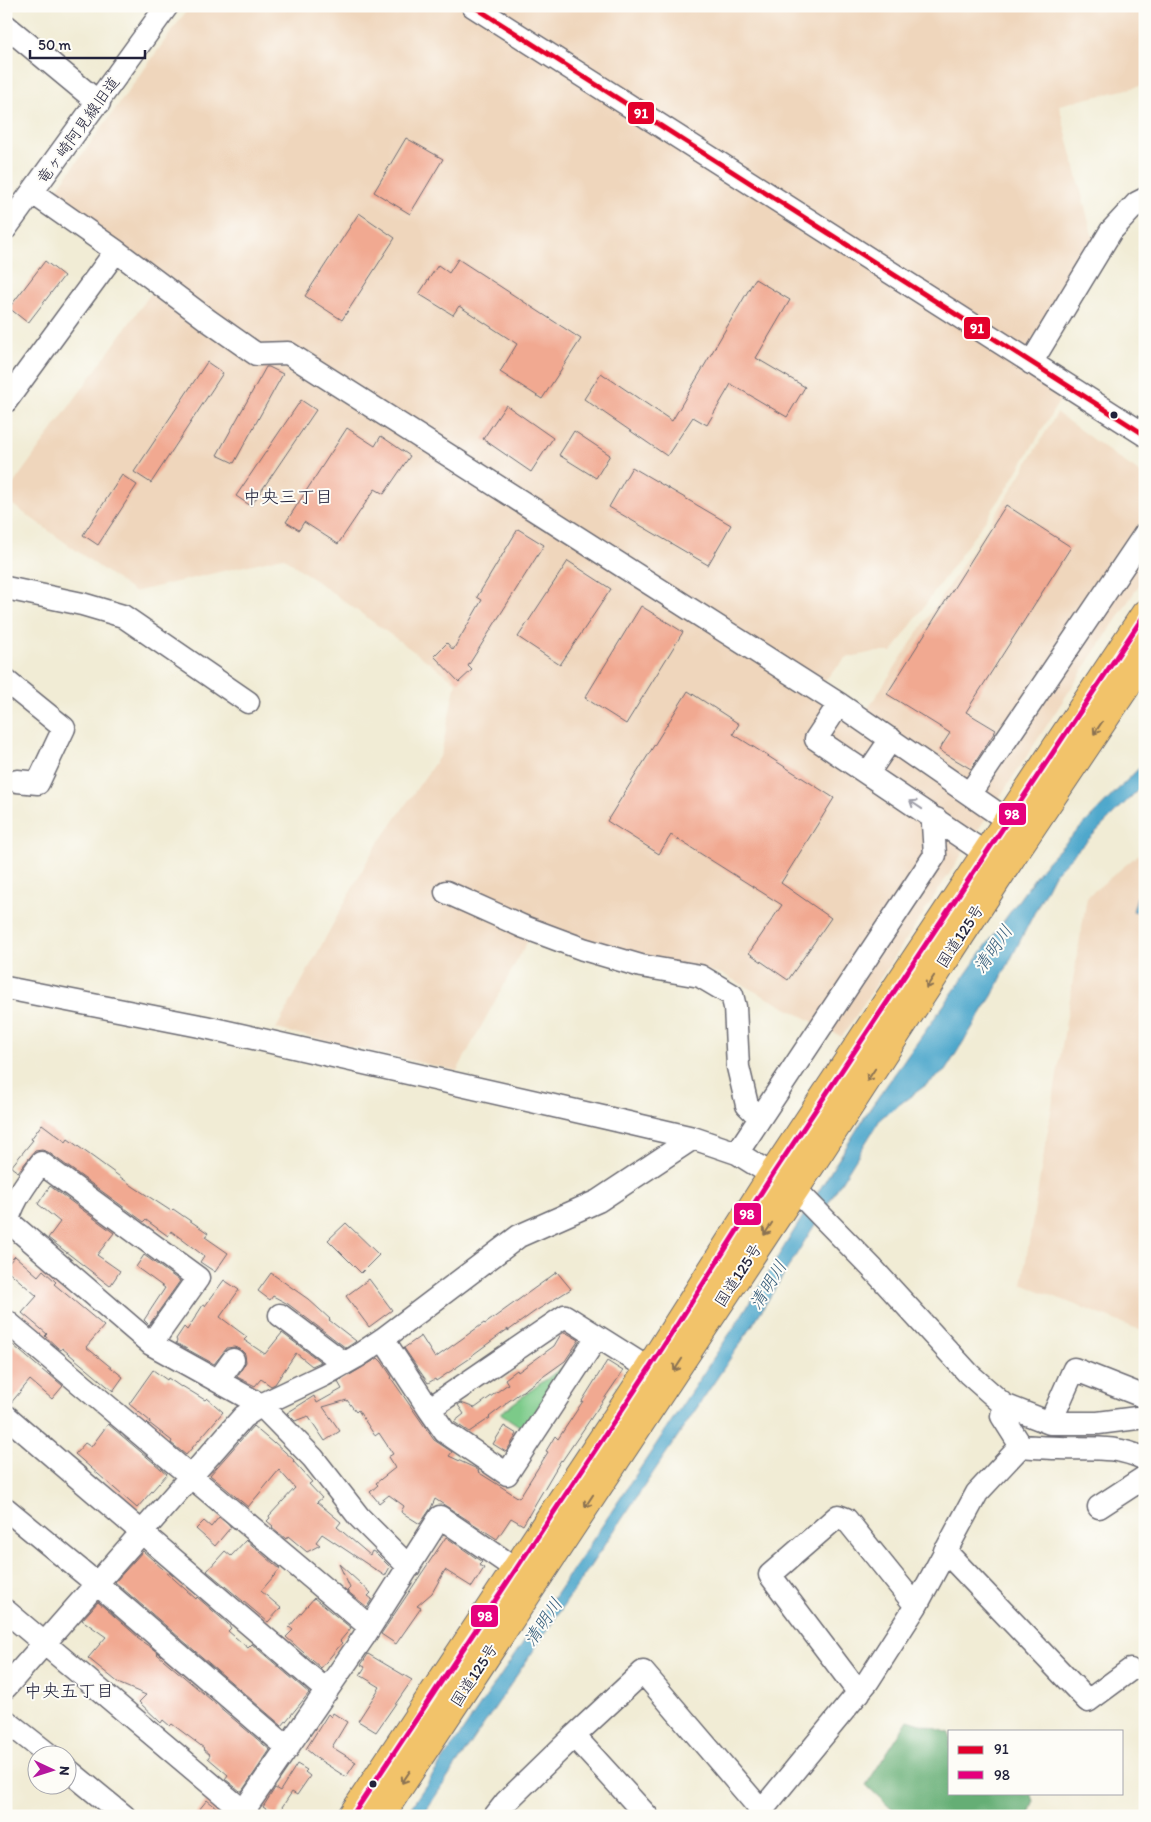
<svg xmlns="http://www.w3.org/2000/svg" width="1151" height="1822" font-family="Itim,'Klee One',sans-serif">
<rect width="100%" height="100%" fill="#fdfcf7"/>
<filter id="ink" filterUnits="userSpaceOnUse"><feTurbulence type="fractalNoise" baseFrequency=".02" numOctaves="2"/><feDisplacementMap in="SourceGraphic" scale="10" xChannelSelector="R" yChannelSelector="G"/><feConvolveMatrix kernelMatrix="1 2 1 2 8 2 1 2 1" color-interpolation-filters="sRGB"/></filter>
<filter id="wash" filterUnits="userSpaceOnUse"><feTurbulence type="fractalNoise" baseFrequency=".0096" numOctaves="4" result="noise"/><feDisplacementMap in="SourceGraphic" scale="20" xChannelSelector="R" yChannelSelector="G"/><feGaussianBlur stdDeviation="1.12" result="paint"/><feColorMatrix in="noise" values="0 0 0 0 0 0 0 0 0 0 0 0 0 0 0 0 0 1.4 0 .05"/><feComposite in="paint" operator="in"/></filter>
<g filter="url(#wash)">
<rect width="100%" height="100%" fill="#f1ecd5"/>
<path fill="#efd6bc" d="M 190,6 L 1145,6 L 1145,85 L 1059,105 L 1096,250 L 1020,366 L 1064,393 L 1005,492 L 892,652 L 874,652 L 846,658 L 822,683 L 260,349 L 52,196 Z
M 154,289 L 288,358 L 859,722 L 1009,494 L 1057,413 L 1107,450 L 1145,476 L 1145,576 L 842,1037 L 722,974 L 532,933 L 457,1071 L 276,1029 L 371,854 L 441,754 L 456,682 L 283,557 L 134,592 L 6,500 L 6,494 Z
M 1145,849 L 1145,1332 L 1022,1284 L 1087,897 Z"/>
<path fill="#7cca89" stroke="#4f7662" d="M 571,1361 L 525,1430 L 500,1413 Z"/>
<path fill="#65ae75" stroke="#446858" d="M 908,1720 L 950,1733 L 950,1793 L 1031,1793 L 1034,1801 L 1028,1816 L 899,1816 L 866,1785 Z"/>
<path fill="#4fa8cc" stroke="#386584" d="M 1145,762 L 1145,783 L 1054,874 L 992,996 L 945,1071 L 881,1118 L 750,1329 L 422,1816 L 405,1816 L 584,1553 L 738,1321 L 869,1110 L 1043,866 Z
M 1143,877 L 1145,878 L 1145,914 L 1133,911 Z"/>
<g id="blocks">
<path fill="#f1a991" d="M 406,138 L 443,159 L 410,214 L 374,192 Z
M 359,213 L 395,238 L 342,320 L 305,296 Z
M 458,259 L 581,339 L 542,399 L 500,372 L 517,344 L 459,306 L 453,315 L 419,294 L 438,265 L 449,273 Z
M 45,261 L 64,276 L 28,323 L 9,308 Z
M 755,279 L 790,300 L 756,358 L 805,387 L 787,417 L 731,384 L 707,425 L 693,417 L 667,456 L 584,399 L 601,373 L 672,421 Z
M 207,362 L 223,373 L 151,483 L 134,472 Z
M 266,367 L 269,367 L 283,374 L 234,463 L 217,455 Z
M 301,400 L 316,410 L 251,506 L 236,496 Z
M 506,405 L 553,438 L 531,472 L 483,439 Z
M 347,428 L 375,446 L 381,436 L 410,456 L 384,494 L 375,489 L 338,544 L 304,522 L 299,530 L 286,522 Z
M 574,431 L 610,455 L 596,478 L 559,455 Z
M 632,467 L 731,525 L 708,565 L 609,507 Z
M 122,475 L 137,485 L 98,545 L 83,535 Z
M 1006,505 L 1071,547 L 966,712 L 996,730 L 971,769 L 939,750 L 950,733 L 887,694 Z
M 518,529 L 544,545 L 468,666 L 472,670 L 459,682 L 434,656 L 447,643 L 453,650 L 482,600 L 477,597 Z
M 568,561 L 611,589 L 560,665 L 518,637 Z
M 641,606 L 683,632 L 626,724 L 585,698 Z
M 688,691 L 739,724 L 733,734 L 834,798 L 781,883 L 831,918 L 788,980 L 749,953 L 782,905 L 671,835 L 659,854 L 607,821 Z
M 42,1124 L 66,1142 L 68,1139 L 134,1187 L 171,1211 L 173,1209 L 208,1233 L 205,1237 L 228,1253 L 215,1272 L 200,1262 L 204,1256 L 171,1231 L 168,1236 L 146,1220 L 144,1222 L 48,1152 L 42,1150 L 35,1151 L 18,1172 L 11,1167 L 33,1140 L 31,1139 Z
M 50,1186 L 114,1233 L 97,1255 L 120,1271 L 110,1286 L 48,1238 L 60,1222 L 38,1204 Z
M 346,1223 L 379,1255 L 361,1273 L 328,1240 Z
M 144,1255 L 180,1281 L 149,1325 L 144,1320 L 165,1288 L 136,1267 Z
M 15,1256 L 38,1276 L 43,1270 L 56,1282 L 54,1284 L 104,1326 L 86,1347 L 123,1377 L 113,1391 L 62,1348 L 61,1350 L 58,1348 L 45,1336 L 47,1334 L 22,1313 L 37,1296 L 6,1269 L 6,1266 Z
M 557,1272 L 571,1289 L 534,1312 L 508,1331 L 508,1329 L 471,1356 L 472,1357 L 436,1381 L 435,1379 L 428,1383 L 404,1348 L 421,1336 L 435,1358 L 484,1323 L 485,1324 Z
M 271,1273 L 308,1299 L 330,1319 L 329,1320 L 356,1341 L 355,1342 L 346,1348 L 288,1304 L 273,1296 L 270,1300 L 258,1291 Z
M 369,1279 L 392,1310 L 369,1327 L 346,1296 Z
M 224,1280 L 239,1290 L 220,1317 L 247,1337 L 244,1340 L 265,1354 L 282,1333 L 321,1362 L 312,1366 L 296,1353 L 275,1384 L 271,1386 L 261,1379 L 255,1386 L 237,1377 L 246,1362 L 245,1354 L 240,1349 L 234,1347 L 227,1348 L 214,1364 L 176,1343 L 177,1341 L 176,1339 L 184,1327 L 187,1330 L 203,1305 L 205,1306 Z
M 565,1332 L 579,1340 L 565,1361 L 506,1403 L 506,1404 L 489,1417 L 490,1418 L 469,1432 L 454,1422 L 464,1414 L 458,1405 L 461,1403 L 475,1408 L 508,1384 L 505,1379 L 517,1370 L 518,1372 L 554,1346 L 561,1334 Z
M 6,1339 L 48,1375 L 49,1374 L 63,1386 L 52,1399 L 30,1380 L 10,1404 L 6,1403 Z
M 378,1358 L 382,1362 L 392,1377 L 391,1378 L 434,1440 L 452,1452 L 449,1456 L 475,1468 L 479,1471 L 478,1472 L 519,1498 L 548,1452 L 546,1451 L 555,1436 L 558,1439 L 583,1401 L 582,1401 L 607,1361 L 623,1371 L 562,1461 L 561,1460 L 523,1525 L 511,1518 L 497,1539 L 435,1499 L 431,1508 L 420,1524 L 401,1512 L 404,1506 L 389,1495 L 379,1503 L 370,1492 L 378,1485 L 376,1483 L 395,1468 L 388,1457 L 393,1454 L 379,1433 L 375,1436 L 358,1410 L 356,1412 L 347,1400 L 323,1407 L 340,1431 L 325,1441 L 308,1416 L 295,1421 L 287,1413 L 314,1396 L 317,1403 L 342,1389 L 338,1382 Z
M 153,1370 L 167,1380 L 168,1378 L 181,1387 L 182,1386 L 205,1400 L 207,1398 L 223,1412 L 186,1455 L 171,1443 L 172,1441 L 149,1423 L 150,1421 L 129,1404 Z
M 108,1424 L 167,1474 L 137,1508 L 75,1454 L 85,1443 L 91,1447 Z
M 253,1426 L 273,1443 L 274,1442 L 294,1460 L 293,1461 L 312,1482 L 309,1484 L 322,1498 L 317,1502 L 341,1522 L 337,1527 L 370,1555 L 372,1551 L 376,1553 L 390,1567 L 385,1576 L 322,1534 L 316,1542 L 320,1545 L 307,1552 L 288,1536 L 286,1539 L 272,1527 L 273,1526 L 267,1521 L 270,1518 L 269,1516 L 295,1488 L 279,1470 L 248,1507 L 210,1475 Z
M 504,1426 L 517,1434 L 506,1452 L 493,1444 Z
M 219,1517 L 231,1527 L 215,1546 L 196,1529 L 204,1521 L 211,1527 Z
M 446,1537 L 482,1562 L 479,1565 L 484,1568 L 472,1587 L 445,1570 L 432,1593 L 417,1606 L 421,1608 L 396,1644 L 381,1634 Z
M 246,1540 L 280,1569 L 261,1591 L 281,1608 L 268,1622 L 207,1571 L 225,1551 L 231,1556 Z
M 143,1551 L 196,1599 L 197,1597 L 227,1623 L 231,1628 L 228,1631 L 248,1648 L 252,1644 L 309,1693 L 282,1726 L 115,1582 Z
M 339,1564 L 371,1593 L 368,1596 L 372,1599 L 367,1607 L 347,1591 L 350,1588 Z
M 314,1598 L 351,1628 L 340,1641 L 342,1643 L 321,1668 L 286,1637 L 293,1630 L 289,1627 Z
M 98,1602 L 138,1637 L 137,1638 L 153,1649 L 158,1653 L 157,1654 L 270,1750 L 242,1791 L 240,1791 L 225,1779 L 228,1775 L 208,1758 L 210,1755 L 203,1749 L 204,1748 L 172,1724 L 170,1726 L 163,1720 L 161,1723 L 139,1702 L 146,1695 L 120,1684 L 88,1658 L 106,1637 L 82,1620 Z
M 368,1654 L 412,1680 L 376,1732 L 358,1721 L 380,1687 L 360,1675 L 365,1667 L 361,1665 Z
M 333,1713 L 347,1722 L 332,1747 L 356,1762 L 346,1777 L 318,1759 L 306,1749 L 328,1714 L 331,1717 Z
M 297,1764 L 307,1770 L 305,1772 L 310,1776 L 297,1795 L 292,1792 L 276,1816 L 263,1807 L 275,1788 L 280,1791 Z
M 207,1800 L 227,1816 L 194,1816 Z"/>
</g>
</g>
<g filter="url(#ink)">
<use href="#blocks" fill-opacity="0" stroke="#6a6971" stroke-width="1"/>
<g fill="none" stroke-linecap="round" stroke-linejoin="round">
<defs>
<path id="minor" d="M 473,6 L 1145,435
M 6,26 L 99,103
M 33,193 L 116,251 L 209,321 L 256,354 L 288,353 L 839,704 L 1007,820 L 1014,853 L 985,853 L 816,739 L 839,704
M 6,228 L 167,6
M 1031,363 L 1111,231 L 1137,203 L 1145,199
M 6,401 L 116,251
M 6,588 L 82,604 L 123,616 L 248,702
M 6,681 L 64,728 L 38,783 L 17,781
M 868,773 L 891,739
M 970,793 L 1145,534
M 446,892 L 524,927 L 583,949 L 641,966 L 700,976 L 732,995 L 735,1007 L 738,1067 L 747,1105 L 760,1118
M 6,988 L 205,1027 L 607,1118 L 693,1138 L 737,1153 L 795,1189 L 872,1268 L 969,1374 L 1004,1405 L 1050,1423 L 1098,1423 L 1145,1417
M 737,1153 L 935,855 L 933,824 L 936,819
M 8,1221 L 151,1344 L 261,1405 L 313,1458 L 359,1517 L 409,1567
M 6,1228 C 11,1202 26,1184 41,1163 L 198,1278 L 151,1344
M 280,1315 L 344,1363
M 6,1321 L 370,1627
M 383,1339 L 429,1409 L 565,1316 L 649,1369
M 218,1381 L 233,1360
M 1004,1405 L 1002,1416 L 1021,1446
M 429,1409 L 445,1432 L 507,1474 L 597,1337
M 6,1416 L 327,1691
M 1050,1423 L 1074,1369 L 1145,1397
M 1099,1507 L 1145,1477
M 6,1509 L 97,1584 L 288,1748
M 945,1551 L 1088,1701 L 1130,1670
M 6,1611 L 249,1816
M 6,1687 L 243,1417 L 261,1405 L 324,1375 L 356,1357 L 383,1339 L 519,1236 L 598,1201 L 693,1138
M 859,1693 L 770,1575 L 838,1516 L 846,1519 L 916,1606
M 6,1721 L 48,1754
M 574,1736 L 647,1816
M 68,1770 L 124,1816
M 240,1816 L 363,1638 L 440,1517 L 516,1569
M 495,1816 L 506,1802 L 574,1736 L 643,1672 L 761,1810
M 757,1816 L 868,1681 L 916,1606 L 977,1493 L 1021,1446 C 1034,1447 1047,1448 1060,1448 C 1091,1449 1115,1445 1145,1459"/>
<path id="highway" d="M 352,1816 L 649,1369 L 773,1174 L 1145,614
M 380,1816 L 820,1151 L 1014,853 L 1145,658"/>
</defs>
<use href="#minor" stroke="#6a6971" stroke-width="25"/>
<use href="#highway" stroke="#6a6971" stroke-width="30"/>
<use href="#minor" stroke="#fff" stroke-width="22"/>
<use href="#highway" stroke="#f2c36a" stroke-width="28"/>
<defs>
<path id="bus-1" d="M 473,6 L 1145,435"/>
<path id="bus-2" d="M 352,1816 L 649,1369 L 773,1174 L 1145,614"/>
</defs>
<use href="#bus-1" stroke="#fdfcf7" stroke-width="9"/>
<use href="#bus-2" stroke="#fdfcf7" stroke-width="9"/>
<use href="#bus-1" stroke="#e4002b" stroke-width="5"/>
<use href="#bus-2" stroke="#e5007d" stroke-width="5"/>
</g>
<defs><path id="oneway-shaft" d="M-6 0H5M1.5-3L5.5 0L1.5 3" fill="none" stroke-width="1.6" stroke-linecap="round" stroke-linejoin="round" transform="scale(1.25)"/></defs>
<g stroke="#8a7252">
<use href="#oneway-shaft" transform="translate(1098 728) rotate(124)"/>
<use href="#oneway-shaft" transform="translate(930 982) rotate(123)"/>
<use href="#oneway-shaft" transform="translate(871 1075) rotate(123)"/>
<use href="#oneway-shaft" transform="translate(768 1229) rotate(123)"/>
<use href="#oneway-shaft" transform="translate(678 1365) rotate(123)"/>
<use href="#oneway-shaft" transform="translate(589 1501) rotate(123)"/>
<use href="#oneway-shaft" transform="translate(406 1777) rotate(124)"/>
</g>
<use stroke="#9c9ca7" href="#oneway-shaft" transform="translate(916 805) rotate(-146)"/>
</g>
<g fill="#22223b" stroke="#fdfcf7" stroke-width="2">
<circle cx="1114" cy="415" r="4.5"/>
<circle cx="373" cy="1784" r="4.5"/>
</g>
<g text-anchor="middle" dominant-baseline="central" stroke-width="4" stroke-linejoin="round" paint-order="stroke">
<g font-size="16" fill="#22223b" stroke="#fdfcf7">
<text transform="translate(78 130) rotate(-54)">竜ヶ崎阿見線旧道</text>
<text transform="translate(960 936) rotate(-57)">国道125号</text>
<text transform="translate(738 1275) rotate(-57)">国道125号</text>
<text transform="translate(474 1675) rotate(-57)">国道125号</text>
</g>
<g font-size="18" fill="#22223b" stroke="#fdfcf7">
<text x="288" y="497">中央三丁目</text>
<text x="69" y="1691">中央五丁目</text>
</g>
<g font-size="18" font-style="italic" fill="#365e7c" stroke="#fdfcf7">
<text transform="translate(993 949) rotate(-55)">清明川</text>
<text transform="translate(768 1285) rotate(-58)">清明川</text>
<text transform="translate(543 1622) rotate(-56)">清明川</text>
</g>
</g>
<g stroke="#fdfcf7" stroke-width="2">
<rect x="627" y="101" width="28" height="24" rx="5" fill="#e4002b"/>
<rect x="963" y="316" width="28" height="24" rx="5" fill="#e4002b"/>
<rect x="998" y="802" width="29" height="24" rx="5" fill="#e5007d"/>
<rect x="733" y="1202" width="29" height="24" rx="5" fill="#e5007d"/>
<rect x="470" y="1604" width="29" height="24" rx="5" fill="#e5007d"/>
</g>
<g font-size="14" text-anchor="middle" font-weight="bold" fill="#fff">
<text x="641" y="118">91</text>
<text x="977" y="333">91</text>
<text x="1012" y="819">98</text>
<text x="747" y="1219">98</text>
<text x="485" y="1621">98</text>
</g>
<rect width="1151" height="1822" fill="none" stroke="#fdfcf7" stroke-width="25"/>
<rect x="948" y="1730" width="175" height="65" fill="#fdfcf7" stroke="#a5a5ac"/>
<rect x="958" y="1746" width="25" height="8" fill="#e4002b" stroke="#a5a5ac"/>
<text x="994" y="1754" font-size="15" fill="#22223b">91</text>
<rect x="958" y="1771" width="25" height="8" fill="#e5007d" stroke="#a5a5ac"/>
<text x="994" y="1780" font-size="15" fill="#22223b">98</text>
<g transform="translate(52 1770) rotate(94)"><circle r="24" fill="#fdfcf7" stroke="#a5a5ac"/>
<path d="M0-4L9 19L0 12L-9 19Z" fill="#b5179e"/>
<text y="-8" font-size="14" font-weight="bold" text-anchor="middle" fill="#22223b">N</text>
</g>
<path d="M30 50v8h115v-8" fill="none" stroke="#22223b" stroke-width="2.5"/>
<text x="38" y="50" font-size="15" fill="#22223b" stroke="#fdfcf7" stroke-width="4" paint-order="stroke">50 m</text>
</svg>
